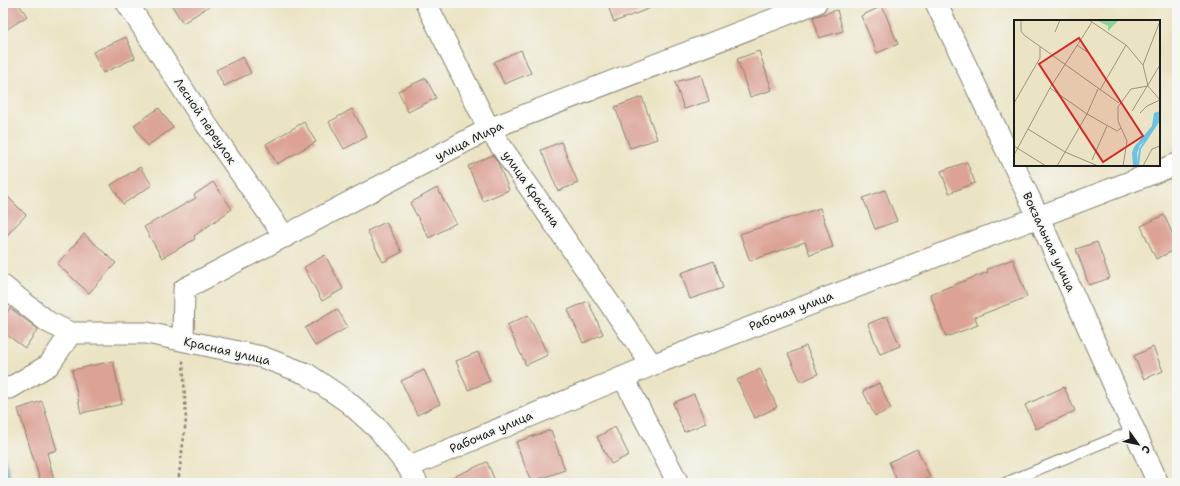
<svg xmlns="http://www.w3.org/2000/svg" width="1180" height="486" font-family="'Shantell Sans',sans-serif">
<rect width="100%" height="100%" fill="#f6f6f2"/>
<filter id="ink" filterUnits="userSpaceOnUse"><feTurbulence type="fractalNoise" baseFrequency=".025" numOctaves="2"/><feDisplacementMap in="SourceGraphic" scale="8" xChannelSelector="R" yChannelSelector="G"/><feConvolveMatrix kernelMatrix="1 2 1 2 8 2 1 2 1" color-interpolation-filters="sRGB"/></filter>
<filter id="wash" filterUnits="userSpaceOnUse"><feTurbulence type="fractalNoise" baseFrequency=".012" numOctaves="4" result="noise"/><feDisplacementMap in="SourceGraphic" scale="16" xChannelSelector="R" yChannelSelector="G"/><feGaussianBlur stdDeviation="0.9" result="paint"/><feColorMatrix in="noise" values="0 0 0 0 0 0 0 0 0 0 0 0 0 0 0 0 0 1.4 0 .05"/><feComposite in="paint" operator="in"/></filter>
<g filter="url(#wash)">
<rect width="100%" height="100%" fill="#ebe4c4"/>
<path fill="#68c4e6" stroke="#427081" d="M 3,452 L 12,483 L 3,483 Z"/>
<g id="blocks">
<path fill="#dca295" d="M 3,3 L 18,3 L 27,16 L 3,32 Z
M 170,3 L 214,3 L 183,23 Z
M 607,3 L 661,3 L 661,4 L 614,22 Z
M 882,6 L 898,44 L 877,53 L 861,16 Z
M 837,10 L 843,31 L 819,38 L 813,17 Z
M 126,37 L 135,58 L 103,73 L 93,52 Z
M 521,50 L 531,73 L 504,84 L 494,62 Z
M 759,51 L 772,90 L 750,97 L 737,59 Z
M 243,57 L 251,73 L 224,86 L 216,70 Z
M 701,75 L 709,101 L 684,109 L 675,82 Z
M 426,78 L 436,98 L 408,112 L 398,91 Z
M 642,97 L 657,139 L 630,148 L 615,107 Z
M 159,108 L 173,128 L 147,146 L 134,125 Z
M 352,109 L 367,137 L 344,149 L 329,122 Z
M 304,122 L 316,142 L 277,164 L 266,144 Z
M 561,142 L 578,183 L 558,191 L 541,150 Z
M 493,155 L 498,163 L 509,190 L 483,201 L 468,166 Z
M 967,162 L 975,183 L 949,193 L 941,171 Z
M 140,167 L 152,185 L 123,204 L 111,185 Z
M 213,182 L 232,209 L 194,236 L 195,239 L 162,258 L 144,227 L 196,198 L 194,195 Z
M 437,188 L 456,223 L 429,238 L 410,203 Z
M 885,190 L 897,221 L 875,229 L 863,198 Z
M 3,192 L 26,215 L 3,239 Z
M 820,208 L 833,247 L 810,255 L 805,242 L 750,261 L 740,234 Z
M 1164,215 L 1177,244 L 1177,249 L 1156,259 L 1141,226 Z
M 386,222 L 402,252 L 383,262 L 367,231 Z
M 84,234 L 116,263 L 89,293 L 57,264 Z
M 1097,242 L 1110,278 L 1089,285 L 1076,249 Z
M 325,255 L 343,289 L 322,301 L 304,267 Z
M 1013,259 L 1027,297 L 975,317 L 978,325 L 946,337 L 930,294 L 988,272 L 987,269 Z
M 714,261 L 723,288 L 690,299 L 681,273 Z
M 588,301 L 603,334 L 583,343 L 568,310 Z
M 10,308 L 38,329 L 25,348 L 3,332 L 3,318 Z
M 337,309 L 348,327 L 315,346 L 305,328 Z
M 528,315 L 548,355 L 526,365 L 507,325 Z
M 887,316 L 900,346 L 880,354 L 868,324 Z
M 806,346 L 818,374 L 801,382 L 788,354 Z
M 1153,347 L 1163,371 L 1144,379 L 1134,356 Z
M 478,352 L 490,381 L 468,390 L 456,361 Z
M 113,361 L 122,404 L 81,413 L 72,370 Z
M 760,369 L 777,407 L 755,418 L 737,380 Z
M 424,370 L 440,404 L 417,415 L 401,381 Z
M 879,383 L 891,409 L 875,416 L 863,391 Z
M 1064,387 L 1075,411 L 1036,429 L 1025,405 Z
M 694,394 L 706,423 L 684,432 L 673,403 Z
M 42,401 L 57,450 L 47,453 L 55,483 L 41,483 L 18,409 Z
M 615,427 L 629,455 L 611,464 L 597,437 Z
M 551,430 L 565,470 L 531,482 L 516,442 Z
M 917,449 L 930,477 L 917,483 L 898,483 L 889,462 Z
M 487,462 L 496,483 L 439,483 Z"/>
</g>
</g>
<g filter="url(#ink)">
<use href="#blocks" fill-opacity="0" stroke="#848070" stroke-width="1"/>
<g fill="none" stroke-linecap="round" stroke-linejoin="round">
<defs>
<path id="service" d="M 1005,483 L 1134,430"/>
<path id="minor" d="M 127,3 L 199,114 L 285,237
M 426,3 L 489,129 L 652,365
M 936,3 L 1038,216 L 1158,483
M 3,286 L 48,322 L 71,333 L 147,333 L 262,357 L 307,374 L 348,402 L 379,430 L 408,467 L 417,483
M 183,340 L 184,289 L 489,129 L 816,3
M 623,377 L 678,483
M 10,388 L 49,365 L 71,333
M 408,467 L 652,365 L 1177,164"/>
</defs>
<use href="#service" stroke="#848070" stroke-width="12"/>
<use href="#minor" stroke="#848070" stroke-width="23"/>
<path stroke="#848070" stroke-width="2.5" stroke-dasharray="3 3" stroke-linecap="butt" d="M 178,483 L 186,420 L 183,360"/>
<use href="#service" stroke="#fff" stroke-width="10"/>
<use href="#minor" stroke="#fff" stroke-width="21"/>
</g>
</g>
<g text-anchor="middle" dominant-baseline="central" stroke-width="3.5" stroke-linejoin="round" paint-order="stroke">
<g font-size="12" fill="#1c1c1c" stroke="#f6f6f2">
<text transform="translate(205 121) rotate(56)">Лесной переулок</text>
<text transform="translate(469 141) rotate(-26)">улица Мира</text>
<text transform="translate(531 189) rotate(55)">улица Красина</text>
<text transform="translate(1049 242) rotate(65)">Вокзальная улица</text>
<text transform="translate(791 311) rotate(-21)">Рабочая улица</text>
<text transform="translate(227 351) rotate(13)">Красная улица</text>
<text transform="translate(491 432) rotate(-23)">Рабочая улица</text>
</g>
</g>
<g transform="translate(1014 20)">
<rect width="146" height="146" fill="#ebe4c4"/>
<path d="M 82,0 L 105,0 L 94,11 L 94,6 Z" fill="#88d796"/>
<path d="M 146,91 L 146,102 L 143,102 L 133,120 L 126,125 L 123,133 L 124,146 L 119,146 L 118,133 L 120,127 L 138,106 L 140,93 Z" fill="#68c4e6"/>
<path fill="none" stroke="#68c4e6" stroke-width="2" d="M 124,146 L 126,129 L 146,99"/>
<path fill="none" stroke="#989481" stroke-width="1" d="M 7,0 L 7,11 L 10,15 L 105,83M 75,0 L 112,25 L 129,45 L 134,66 L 146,80M 41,12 L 46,0M 63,25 L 76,34M 129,45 L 146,1M 36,68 L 73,94 L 103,111 L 107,108M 86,70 L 112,25M 0,83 L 26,38 L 26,27M 118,91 L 146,45M 126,93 L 133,86 L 146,80M 14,109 L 51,132 L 84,146M 0,126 L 32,146M 0,135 L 36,68 L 78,2M 78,140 L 93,106M 43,146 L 73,94 L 84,69M 109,146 L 113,121 L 104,101 L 104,87 L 117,69 L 134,66M 129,146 L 138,129 L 146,126"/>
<path fill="#d62828" fill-opacity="0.15" stroke="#d62828" stroke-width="2" d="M 65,18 L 129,116 L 89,142 L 25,44 Z"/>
<rect width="146" height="146" fill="none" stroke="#1c1c1c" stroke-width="2"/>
</g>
<rect width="1180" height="486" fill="none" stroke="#f6f6f2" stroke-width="16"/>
<g transform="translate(1138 444) rotate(123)" stroke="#f6f6f2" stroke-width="3" paint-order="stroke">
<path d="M0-3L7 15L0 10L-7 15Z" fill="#1c1c1c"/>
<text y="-6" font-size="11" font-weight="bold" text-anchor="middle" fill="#1c1c1c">С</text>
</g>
</svg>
